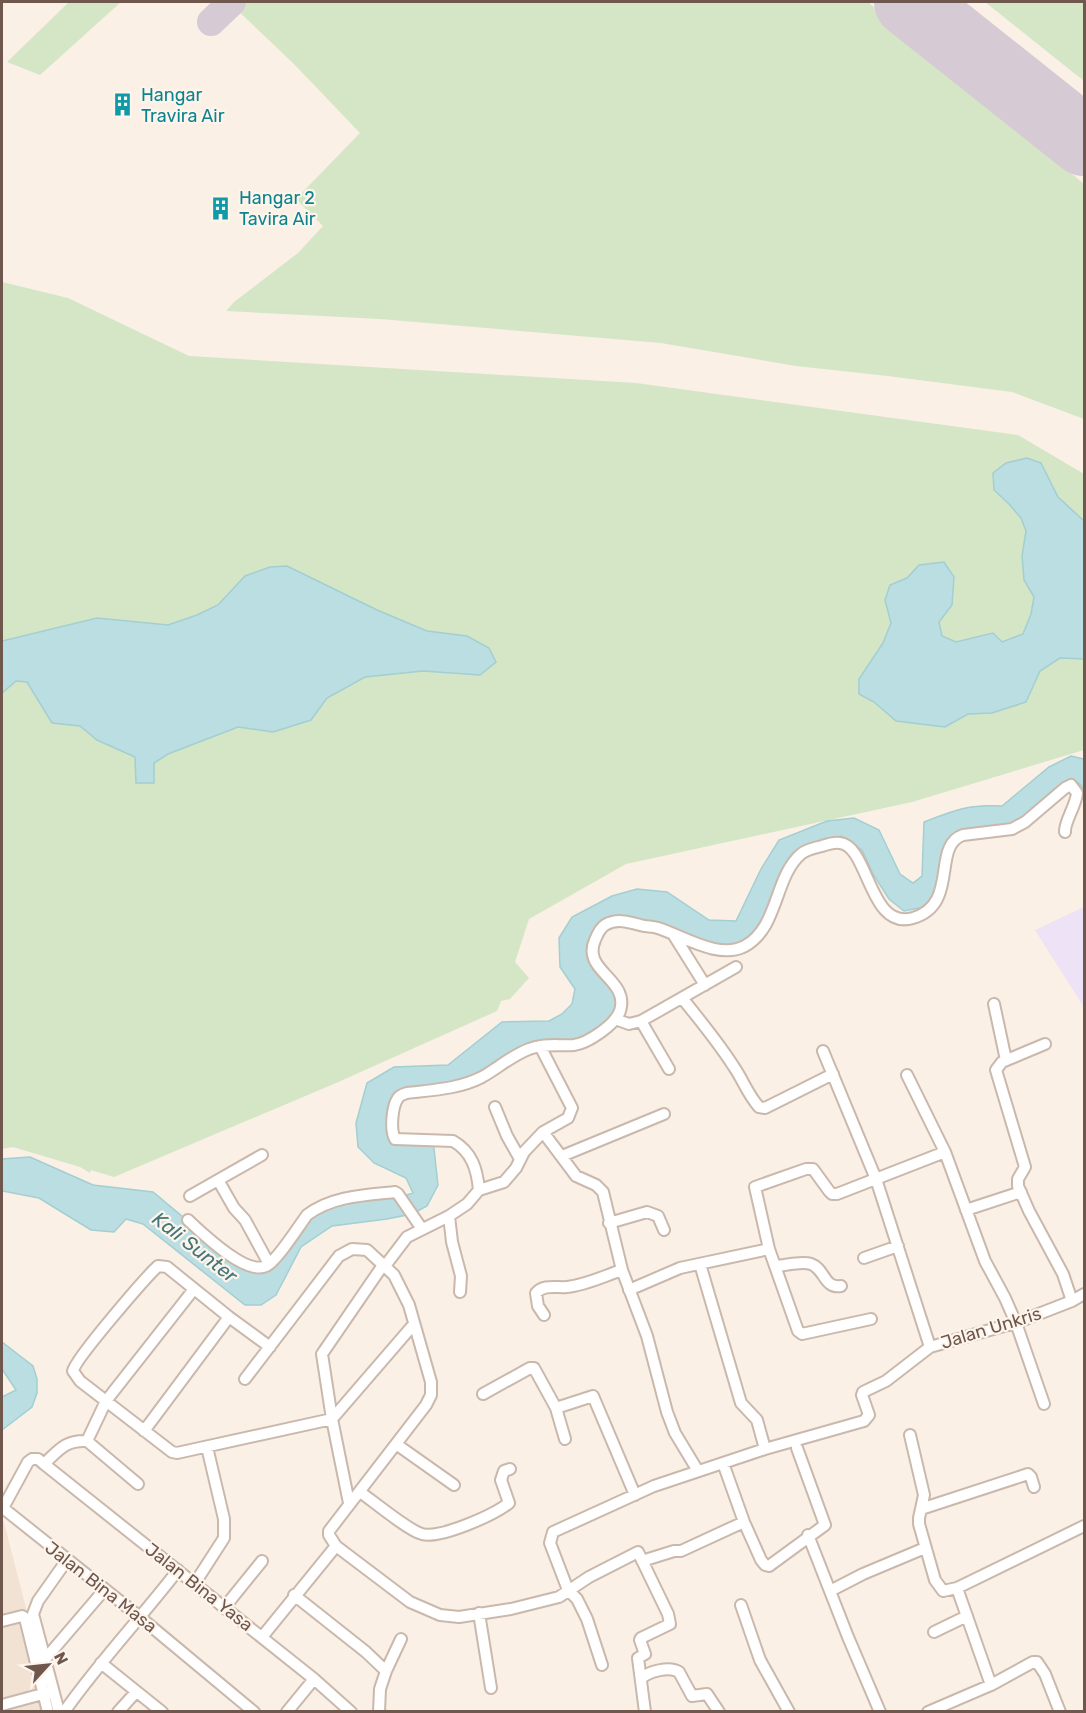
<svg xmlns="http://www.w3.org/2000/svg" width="1086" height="1713" font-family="Rubik,sans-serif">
<rect width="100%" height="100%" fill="#faf0e5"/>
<path fill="#f1e2d4" d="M 2,1515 L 39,1658 L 51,1711 L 2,1711 Z"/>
<path fill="#ede2f6" d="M 1084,907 L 1084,1012 L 1082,1004 L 1035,930 Z"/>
<path fill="#d4e6c5" d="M 69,2 L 121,2 L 40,75 L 7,62 Z
M 234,2 L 868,2 L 1084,184 L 1084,419 L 1012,392 L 888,376 L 796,366 L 661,343 L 380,319 L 226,311 L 234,302 L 298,253 L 323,226 L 296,199 L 360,133 L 294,64 L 232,5 Z
M 985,2 L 1084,2 L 1084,81 Z
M 2,282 L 68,298 L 189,356 L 636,383 L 1018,435 L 1084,474 L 1084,750 L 912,802 L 626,864 L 529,919 L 515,962 L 529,978 L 510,999 L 501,1001 L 497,1011 L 336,1083 L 114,1177 L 91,1170 L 90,1173 L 80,1167 L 13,1147 L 2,1149 Z"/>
<path fill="#bbdee2" stroke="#a3ced2" stroke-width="1.5" d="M 1027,458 L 1041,463 L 1058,497 L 1084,521 L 1084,659 L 1060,658 L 1040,671 L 1026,702 L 992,713 L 968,714 L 945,727 L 896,721 L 874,702 L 859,694 L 859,679 L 883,643 L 891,623 L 885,600 L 890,585 L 907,578 L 919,565 L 944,562 L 954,577 L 952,605 L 939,622 L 942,636 L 956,642 L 993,633 L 1002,642 L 1023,634 L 1031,614 L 1034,597 L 1024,580 L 1022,556 L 1026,531 L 1021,518 L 1009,504 L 994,490 L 993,473 L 1006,463 Z
M 287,566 L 377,610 L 427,631 L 467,636 L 489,648 L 496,662 L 480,675 L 423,671 L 365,677 L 327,698 L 311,720 L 273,732 L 238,727 L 168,754 L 154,763 L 154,783 L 136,783 L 135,757 L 97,740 L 80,726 L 52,723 L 27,682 L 16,681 L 2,693 L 2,641 L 97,618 L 168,625 L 197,615 L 218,605 L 245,576 L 270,567 Z
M 1071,756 L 1084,759 L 1084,796 C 1084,786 1081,784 1072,779 L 1018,825 L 982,827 L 954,836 L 929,906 L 904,911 L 889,899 L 873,874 L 862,850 L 841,836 L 796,854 L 753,939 L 722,949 L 657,928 L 605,925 L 592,947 L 617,985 L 615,1019 L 577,1045 L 540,1046 L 483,1077 L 400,1096 L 392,1133 L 433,1140 L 438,1185 L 427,1206 L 412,1214 L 387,1219 L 332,1226 L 301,1247 L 276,1295 L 261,1305 L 245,1305 L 143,1224 L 126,1219 L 114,1232 L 91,1230 L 39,1198 L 2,1191 L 2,1159 L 30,1157 L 93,1185 L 153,1192 L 218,1246 L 261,1268 L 307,1215 L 357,1195 L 401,1197 L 413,1193 L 406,1178 L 374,1163 L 358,1147 L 356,1123 L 367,1083 L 394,1067 L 448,1065 L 502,1022 L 549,1021 L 562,1014 L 572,1004 L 575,989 L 560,967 L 559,938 L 572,917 L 612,896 L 637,889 L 667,892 L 709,920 L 736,921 L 761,869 L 779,840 L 827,821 L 854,818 L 879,830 L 900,874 L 913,883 L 922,876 L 924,822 C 955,810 969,804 1002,806 L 1049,767 Z
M 2,1342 L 33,1366 L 37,1379 L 37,1393 L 32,1407 L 2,1430 L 2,1397 L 16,1390 L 2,1369 Z"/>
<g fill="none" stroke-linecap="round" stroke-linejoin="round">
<path stroke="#d6cad4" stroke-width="28" d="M 211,22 L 232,2"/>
<path stroke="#d6cad4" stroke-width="70" d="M 909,2 L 1084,141"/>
<defs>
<path id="street" d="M 673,934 L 705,985
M 682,998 C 700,1020 718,1042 734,1067 C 743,1080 748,1095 759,1107 L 765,1108 L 833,1074
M 994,1004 L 1006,1060
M 615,1019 L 629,1024 L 641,1021 L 736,967
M 641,1021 L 669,1069
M 1045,1044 L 1002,1062 L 996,1070 L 1025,1167 L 1018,1179 L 1018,1186 L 1029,1211 L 1063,1274 L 1072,1301
M 540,1046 L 572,1108 L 568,1118 L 543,1132 L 576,1176 L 596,1185 L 603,1192 L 622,1270 L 647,1336 L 667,1412 L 675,1433 L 698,1471
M 823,1051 L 876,1179 L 930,1347
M 907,1075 L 945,1152 L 985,1261 L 1005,1298 L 1016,1323 L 1044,1404
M 495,1107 L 507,1136 L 520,1159
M 262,1155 L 218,1180 L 234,1208 L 245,1220 L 269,1264
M 562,1156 L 664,1114
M 479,1190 L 504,1182 L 516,1168 L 524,1152 L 543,1132
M 190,1196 L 218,1180
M 966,1210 L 1021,1192
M 449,1216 L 452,1242 L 461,1276 L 460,1292
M 188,1220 C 202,1233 246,1276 266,1266 C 276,1262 299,1226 307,1215 C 332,1196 365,1195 395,1192 L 398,1194 L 422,1229
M 609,1223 L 647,1212 L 658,1216 L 664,1230
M 864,1258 L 898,1246
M 700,1264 L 741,1403 L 757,1420 L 765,1449
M 777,1266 C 787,1265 802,1261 811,1264 C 825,1269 824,1289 841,1286
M 629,1290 L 680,1268 L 769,1249
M 544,1315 L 538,1306 L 536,1293 C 544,1284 556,1288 567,1287 C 586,1285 604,1276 622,1270
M 871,1319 L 802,1334 L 798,1331 L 769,1249 L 755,1187 L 806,1169 L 813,1169 L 829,1191 L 832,1194 L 837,1194 L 945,1152
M 270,1347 L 229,1317 L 167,1267 L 158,1266 C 146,1277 75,1359 73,1371 L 80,1381 L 172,1452 L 177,1453 L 332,1419 L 414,1324
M 245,1379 L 339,1256 L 352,1249 L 367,1250 L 394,1275 L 409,1305 L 431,1382 L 431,1395 L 426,1405 L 329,1531 L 329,1535 L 336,1546 L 410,1602 L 440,1615 L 459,1617 L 511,1609 L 559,1597 L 589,1577 L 638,1552 L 668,1614 L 670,1624 L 641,1638 L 640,1640 L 645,1654 L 638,1658 L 645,1712
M 483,1394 L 530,1368 L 534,1368 L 556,1408
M 144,1431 L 229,1317
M 910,1435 L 924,1495 L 919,1518 L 919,1524 L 935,1580 L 943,1591 L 957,1588 L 1084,1526
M 565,1439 L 556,1408 L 593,1396 L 635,1495
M 87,1441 L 138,1484
M 396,1444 L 454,1485
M 723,1463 L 744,1522 L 761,1560 L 765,1565 L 769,1566 L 825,1525 L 797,1448
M 44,1464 C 59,1450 65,1440 87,1441 L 106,1401 L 194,1289
M 360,1492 C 373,1501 409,1531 422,1534 C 440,1539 494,1515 509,1503 L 501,1480 L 504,1471 L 510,1469
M 349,1503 L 332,1419 L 322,1354 L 381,1268 L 388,1262 L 407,1237 L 449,1216 L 467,1204 L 479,1190 C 477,1169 472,1152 453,1141 L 395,1139 C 390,1130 392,1106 398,1098 C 400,1095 404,1094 407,1093 C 432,1090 459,1089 482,1077 C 498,1068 511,1056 529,1049 C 543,1043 559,1046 574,1045 C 588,1043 615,1025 620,1011 C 630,979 581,971 595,940 C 597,935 600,928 605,925 C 617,918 629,922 640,925 C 646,927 652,926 658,928 C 683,936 719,960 745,946 C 779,927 774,877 801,854 C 807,849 815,848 822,846 C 828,844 834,842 840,843 C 869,846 869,931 913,918 C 960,904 931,846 963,835 L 1012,829 L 1025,822 L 1065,788 L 1071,785 L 1077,793 C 1076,806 1064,822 1065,832
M 921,1509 L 1028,1474 L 1031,1477 L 1034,1487
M 808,1535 L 848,1637 L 880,1712
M 642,1561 L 674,1551 L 681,1551 L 744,1522
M 195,1583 L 224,1538 L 224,1519 L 207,1447
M 957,1588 L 991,1685
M 830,1591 L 863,1574 L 925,1548
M 294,1595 L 366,1652 L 386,1671 L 380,1689 L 379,1712
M 741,1605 L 760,1660 L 789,1712
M 224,1608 L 262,1561
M 479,1613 L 491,1688
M 2,1621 L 22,1616 L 25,1618 L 48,1712
M 934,1632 L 967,1616
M 262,1637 L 336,1546
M 46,1658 L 105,1589
M 101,1663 L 162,1712
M 602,1665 L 587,1619 L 577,1599 L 568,1590 L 550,1543 L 553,1532 L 654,1486 L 765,1449 L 864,1421 L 869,1415 L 862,1395 L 863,1392 L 886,1381 L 930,1347 L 1018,1322 L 1072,1301 L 1084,1294
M 386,1671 L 401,1639
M 641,1679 C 648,1671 670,1666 679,1672 L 692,1696 L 707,1694 L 719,1712
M 2,1705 L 50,1692
M 59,1712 L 33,1614 L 38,1601 L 67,1560
M 64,1712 C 99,1662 141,1618 178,1570
M 118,1712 L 136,1692
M 254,1712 L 141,1618 L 3,1508 L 28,1462 L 32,1459 L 38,1459 L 44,1464 L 314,1679 L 351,1712
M 287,1712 L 314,1679
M 928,1712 L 991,1685 L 1033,1662 L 1037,1662 L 1045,1674 L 1060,1712"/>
</defs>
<use href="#street" stroke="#cab8ac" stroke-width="14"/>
<use href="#street" stroke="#fff" stroke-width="10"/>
</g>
<defs>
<symbol id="building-bare" viewBox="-9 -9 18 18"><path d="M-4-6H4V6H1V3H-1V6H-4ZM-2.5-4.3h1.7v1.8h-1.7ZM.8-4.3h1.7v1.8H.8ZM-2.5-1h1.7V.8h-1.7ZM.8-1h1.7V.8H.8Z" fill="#0f9aa8" stroke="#fdf5eb" stroke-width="2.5" paint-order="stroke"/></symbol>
</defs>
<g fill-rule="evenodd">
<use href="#building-bare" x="106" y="88" width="33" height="33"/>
<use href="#building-bare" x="204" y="192" width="33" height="33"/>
</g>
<g text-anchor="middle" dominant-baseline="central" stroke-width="4.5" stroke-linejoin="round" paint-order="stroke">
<g font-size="18" fill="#0d838f" stroke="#fdf5eb" text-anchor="start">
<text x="141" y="95">Hangar<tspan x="141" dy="21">Travira Air</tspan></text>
<text x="239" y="198">Hangar 2<tspan x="239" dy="21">Tavira Air</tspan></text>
</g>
<g font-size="18" fill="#70574d" stroke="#fdf5eb">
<text transform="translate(991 1328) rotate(-17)">Jalan Unkris</text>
<text transform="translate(101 1587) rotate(38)">Jalan Bina Masa</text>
<text transform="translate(199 1587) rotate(38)">Jalan Bina Yasa</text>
</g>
<g font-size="20" font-style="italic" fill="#45767b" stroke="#fdf5eb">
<text transform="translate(195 1247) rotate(38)">Kali Sunter</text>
</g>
</g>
<rect width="1086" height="1713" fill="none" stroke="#70574d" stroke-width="6"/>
<g transform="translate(48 1665) rotate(63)" stroke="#fdf5eb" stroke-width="4.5" paint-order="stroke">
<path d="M0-4.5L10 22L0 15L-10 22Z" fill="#70574d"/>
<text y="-9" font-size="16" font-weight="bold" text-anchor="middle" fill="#70574d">N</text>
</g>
</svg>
